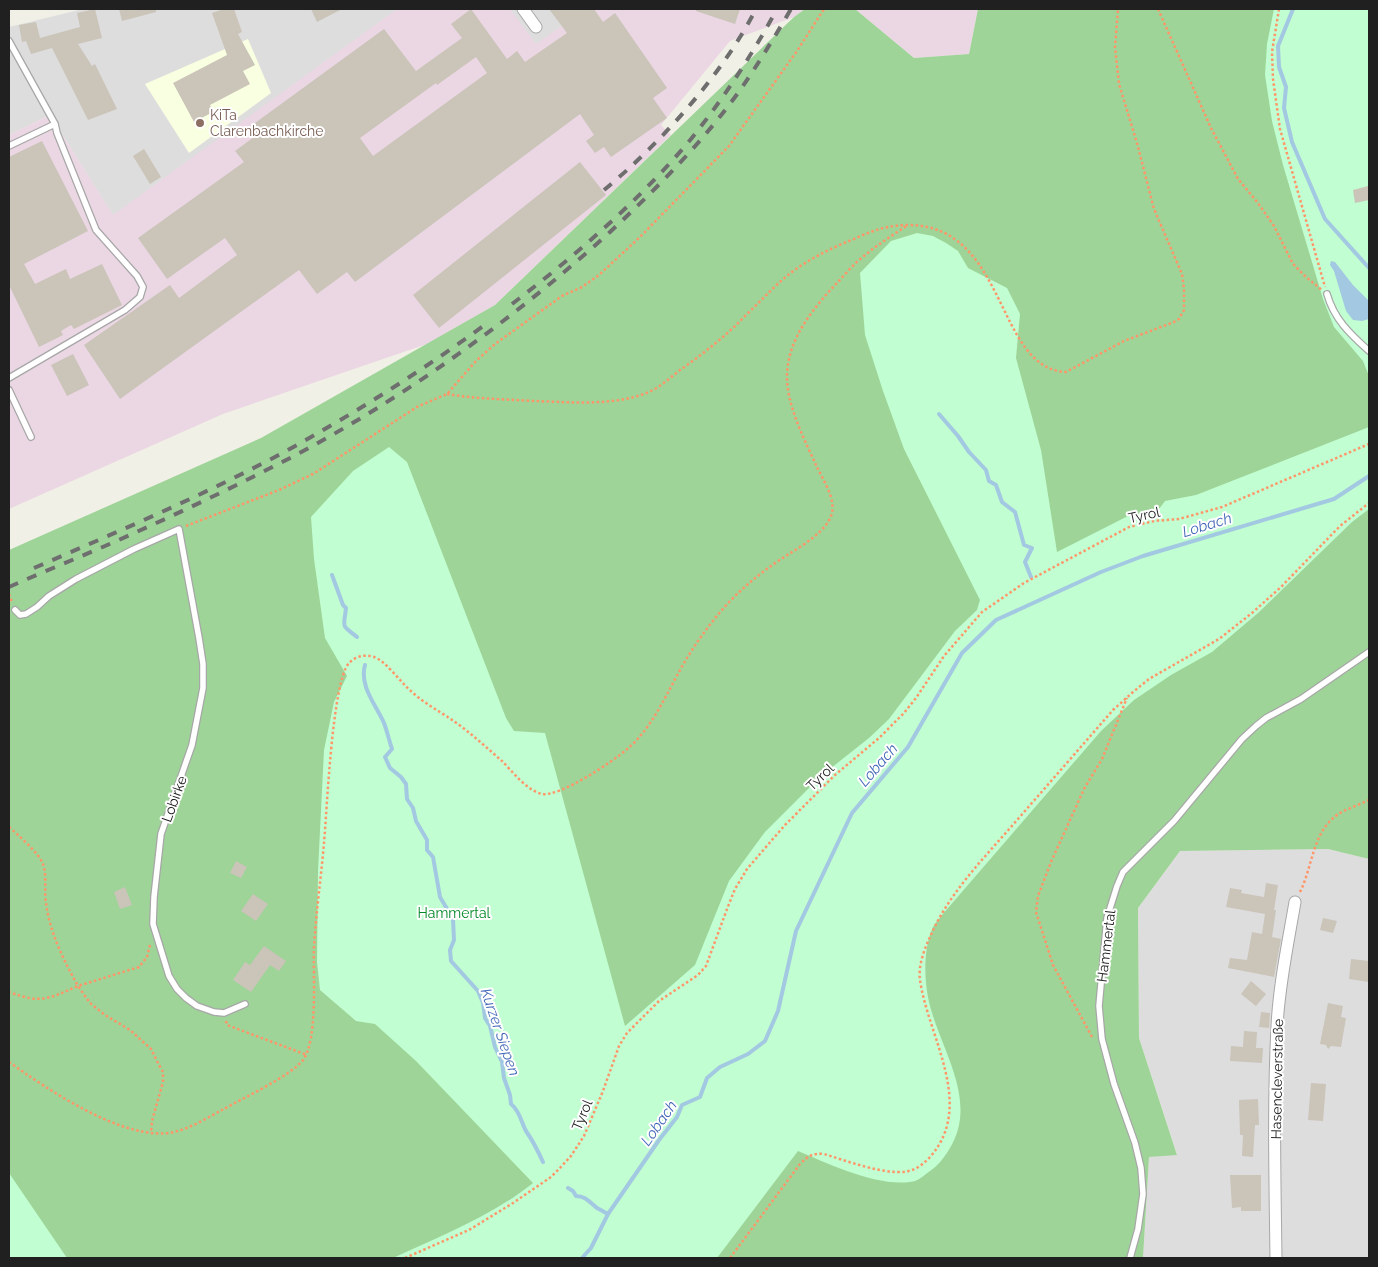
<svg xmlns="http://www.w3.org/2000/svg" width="1378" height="1267" font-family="Raleway,sans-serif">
<rect width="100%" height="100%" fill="#f1f0e6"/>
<path fill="#dedddd" d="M 83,9 L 595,9 L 439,114 L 122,230 L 50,115 L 9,135 L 9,27 Z
M 1328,849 L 1369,859 L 1369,1258 L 1143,1258 L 1149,1157 L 1177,1154 L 1139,1038 L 1138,908 L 1180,851 Z"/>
<path fill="#ebd7e3" d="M 397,9 L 510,9 L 536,44 L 586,9 L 805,9 L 794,17 L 730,41 L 661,125 L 671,135 L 495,305 L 427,344 L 223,414 L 9,509 L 9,135 L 50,115 L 113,215 Z
M 855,9 L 978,9 L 969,54 L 914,58 Z"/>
<path fill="#f9ffe1" d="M 248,39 L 271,93 L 189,153 L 145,84 Z"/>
<path fill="#9ed498" d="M 805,9 L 855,9 L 914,58 L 969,54 L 978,9 L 1369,9 L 1369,859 L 1328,849 L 1180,851 L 1138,908 L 1139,1038 L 1177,1155 L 1149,1157 L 1143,1258 L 9,1258 L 9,550 L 261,438 L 495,305 L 794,17 Z"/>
<path fill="#c1fed1" d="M 1274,9 L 1369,9 L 1369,376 L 1363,361 L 1334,327 L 1323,299 L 1283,165 L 1272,121 L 1265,75 L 1267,44 Z
M 917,233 L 933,236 L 946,243 L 958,251 L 968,268 L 1007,288 L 1020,314 L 1016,358 L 1041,450 L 1057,552 L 1128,516 L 1156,513 L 1165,501 L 1196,495 L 1369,427 L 1369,509 L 1352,522 L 1258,613 L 1212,652 L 1171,675 L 1134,700 L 1101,731 L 942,915 C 939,919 935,923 933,927 C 923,949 924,980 929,1002 C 940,1049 979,1100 950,1148 C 945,1156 941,1162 934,1168 C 928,1172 921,1179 915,1181 C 881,1189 829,1164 798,1151 L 717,1258 L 393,1258 C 441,1236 492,1216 533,1183 L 416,1061 L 375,1024 L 356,1021 L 320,990 L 317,962 L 318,871 L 324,750 L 334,702 L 347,676 L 325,638 L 314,559 L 311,517 L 353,471 L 389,447 L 407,462 L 506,718 L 514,731 L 545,733 L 625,1026 L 695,965 L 729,881 L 765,832 L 821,776 L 869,738 L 889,719 L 955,631 L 977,610 L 980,600 L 904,449 L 883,391 L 865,335 L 860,273 L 891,241 Z
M 9,1173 L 67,1258 L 9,1258 Z"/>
<path fill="#a3c8e2" d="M 1331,261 L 1335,262 L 1353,285 L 1369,301 L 1369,319 L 1362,321 L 1353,320 L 1346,311 L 1334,271 L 1330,265 Z"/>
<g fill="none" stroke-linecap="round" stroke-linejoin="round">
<path stroke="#a3c8e2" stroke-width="4" d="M 1293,9 L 1278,46 L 1279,67 L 1286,87 L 1284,108 L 1292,142 L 1325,219 L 1369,268
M 939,414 L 958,436 L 969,452 L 986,470 L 989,481 L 996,485 L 1002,502 L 1015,512 L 1024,545 L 1032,548 L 1025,562 L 1031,577
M 332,575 L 343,605 L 346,608 C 344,628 340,624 357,637
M 365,665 C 359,686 376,705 384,723 C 387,731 389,740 392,749 L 385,757 L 390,768 L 401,777 L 406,784 L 407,799 L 413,808 L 416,821 L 427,840 L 427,850 L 433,857 L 440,897 L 453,919 L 454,940 L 450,950 L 451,961 L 478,991 L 483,1003 L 485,1018 L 490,1026 L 495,1047 L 502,1062 L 504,1078 L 510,1095 L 511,1104 C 520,1111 521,1122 526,1131 C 533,1141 538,1151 543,1162
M 568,1188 L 573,1191 L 576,1196 C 586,1196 590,1203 597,1208 C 601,1210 604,1212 608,1214
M 582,1258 L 591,1248 L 608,1214 L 659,1140 L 677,1117 L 682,1105 L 700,1097 L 707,1078 L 720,1067 L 748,1054 L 765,1041 L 778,1011 L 796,931 L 852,813 L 908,747 L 962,653 L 996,620 L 1101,572 L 1143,556 L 1334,499 L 1369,476"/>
</g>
<path fill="#cac4b9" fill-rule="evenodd" d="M 95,9 L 102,38 L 78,44 L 92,66 L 95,64 L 117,109 L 88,120 L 52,48 L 31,54 L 26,41 L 22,42 L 19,25 L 36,22 L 40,38 L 80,27 L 77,13 Z
M 119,9 L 156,9 L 156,12 L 122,21 Z
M 224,9 L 234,9 L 242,32 L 238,34 L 255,65 L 243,71 L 250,84 L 210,105 L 213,112 L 194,122 L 173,83 L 227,55 L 212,13 Z
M 311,9 L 342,9 L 317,22 Z
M 471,9 L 507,59 L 517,51 L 525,62 L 567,33 L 549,9 L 594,9 L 603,22 L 615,13 L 667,88 L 653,98 L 667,118 L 611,157 L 604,147 L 595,153 L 586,141 L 594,135 L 580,114 L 355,282 L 347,272 L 317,294 L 299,270 L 120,399 L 84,345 L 170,285 L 179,298 L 237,255 L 225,238 L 167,279 L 138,238 L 244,162 L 235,151 L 254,137 L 248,128 L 384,29 L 416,71 L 462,38 L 451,24 ZM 476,57 L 487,73 L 373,156 L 360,138 L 436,83 L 437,85 Z
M 696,9 L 740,9 L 735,24 L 696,11 Z
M 42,141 L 88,231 L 24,264 L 35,284 L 66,269 L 70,279 L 102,264 L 122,305 L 74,329 L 71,325 L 61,331 L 63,335 L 39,347 L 9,285 L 9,157 Z
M 144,149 L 161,177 L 150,184 L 133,156 Z
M 580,162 L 606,195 L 439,328 L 413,295 Z
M 1368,186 L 1369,200 L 1355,203 L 1353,190 Z
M 73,354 L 89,385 L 67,396 L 51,365 Z
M 236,861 L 247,867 L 241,878 L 230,873 Z
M 1266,883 L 1278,885 L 1274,910 L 1276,910 L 1272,937 L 1281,939 L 1274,977 L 1228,968 L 1230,958 L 1247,960 L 1252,932 L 1262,934 L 1265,914 L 1226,907 L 1230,888 L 1242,890 L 1241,893 L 1264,897 Z
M 125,887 L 132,905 L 120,909 L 114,892 Z
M 253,894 L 268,904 L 256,921 L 241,911 Z
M 1323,918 L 1337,921 L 1333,933 L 1320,930 Z
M 264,946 L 286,961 L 279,971 L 270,965 L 251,992 L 233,980 L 245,962 L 250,965 Z
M 1351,959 L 1369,961 L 1369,982 L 1349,979 Z
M 1251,981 L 1266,994 L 1256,1006 L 1241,994 Z
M 1328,1003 L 1343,1006 L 1341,1017 L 1346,1018 L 1341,1047 L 1331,1046 L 1328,1049 L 1326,1045 L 1320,1044 Z
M 1261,1012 L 1270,1013 L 1269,1028 L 1259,1027 Z
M 1244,1031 L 1257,1032 L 1256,1048 L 1263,1048 L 1262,1063 L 1230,1061 L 1231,1046 L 1243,1047 Z
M 1311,1083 L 1326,1084 L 1323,1121 L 1308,1120 Z
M 1258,1099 L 1259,1125 L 1255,1125 L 1253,1157 L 1242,1156 L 1243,1135 L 1240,1135 L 1239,1100 Z
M 1230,1175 L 1261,1175 L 1261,1211 L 1241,1211 L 1241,1207 L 1232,1208 Z"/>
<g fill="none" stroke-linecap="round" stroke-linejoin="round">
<defs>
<path id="service" d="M 9,41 L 55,124 L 9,146
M 1327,294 C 1334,319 1350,334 1369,351
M 9,378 L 125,310 L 140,297 L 143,287 L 137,276 L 96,230 L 57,133 L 55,124
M 9,390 L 31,437
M 15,610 L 20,615 L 26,614 L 37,607 L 49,596 L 76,579 L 134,549 L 179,529 L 199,638 L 203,664 L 203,688 L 192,745 L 161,834 L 154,897 L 153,924 L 169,976 L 177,989 L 186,998 L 197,1006 L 214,1012 L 224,1013 L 245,1004
M 1130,1258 L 1138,1229 L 1143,1194 L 1141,1168 L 1135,1143 L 1114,1084 L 1102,1039 L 1099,1006 L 1107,918 L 1117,886 L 1123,872 L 1174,821 L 1242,739 L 1256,726 L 1266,718 L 1301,699 L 1369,652"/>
<path id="minor" d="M 523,9 L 536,27
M 1276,1258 C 1275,1181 1273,1103 1277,1026 C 1279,985 1288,943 1295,902"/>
</defs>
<use href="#service" stroke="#a7a7a7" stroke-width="8"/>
<use href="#minor" stroke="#a7a7a7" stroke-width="13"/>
<path stroke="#ff9669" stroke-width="2.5" stroke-dasharray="2.5 2.5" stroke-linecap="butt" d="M 1158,9 L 1211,128 L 1238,179 L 1258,203 L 1274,226 L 1293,264 L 1306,277 L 1322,290
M 1279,9 L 1272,52 L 1273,79 L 1280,129 L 1325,287
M 447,394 C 476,399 504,399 533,401 C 570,402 620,407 653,390 C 664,384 673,375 683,368 C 705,352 726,336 744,317 C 759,303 772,288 788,275 C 807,260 831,248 854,239 C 871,231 888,225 908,225 C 1008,225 995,369 1066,372 L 1124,341 L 1174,322 L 1179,319 L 1184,310 L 1184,289 L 1182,274 L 1154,209 L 1137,143 L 1119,84 L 1115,47 L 1118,9
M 186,526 L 279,490 L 313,474 L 417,407 L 447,394 L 476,361 L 495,344 L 562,296 L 582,287 L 599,275 L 640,237 L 729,146 L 797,51 L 824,9
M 9,594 L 12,602
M 9,827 C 18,835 39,853 43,864 C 47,875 44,891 46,903 C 50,933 63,959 78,986 C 48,999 41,1004 9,992
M 1300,892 C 1313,866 1312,833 1337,815 C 1346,809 1359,805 1369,800
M 150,945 L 147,957 L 139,967 L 78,986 L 90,1003 L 105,1015 L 130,1030 L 151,1049 L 159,1065 L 163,1072 L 163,1082 L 152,1121 L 151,1133
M 226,1021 L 227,1025 L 307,1055
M 1092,1037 L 1053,965 L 1036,912 L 1038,896 L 1051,862 L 1084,789 L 1102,759 L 1127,698
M 9,1062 C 47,1089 126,1143 174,1132 C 191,1128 207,1118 222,1110 C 241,1099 291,1076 303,1060 C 318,1040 313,975 314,948 C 316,913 321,878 324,843 C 327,811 332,682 349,663 C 356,656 365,654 374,657 C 386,661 401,683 412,692 C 425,704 441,712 455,722 C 472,734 487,748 502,761 C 513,772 526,790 542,794 C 560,797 612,762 626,750 C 653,728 667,692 684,663 C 697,641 713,619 731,600 C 744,587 757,576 771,566 C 788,553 823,537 831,516 C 837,500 824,482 817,467 C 805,441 787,406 787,377 C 787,341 811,311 834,286 C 842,278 850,268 858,261 C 874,247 891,236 908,225
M 405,1258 L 469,1230 L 513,1203 L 551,1177 L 559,1169 L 571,1156 L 584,1136 L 603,1091 L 619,1046 L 627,1033 L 659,1001 L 698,975 L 706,966 L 727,909 L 735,889 L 747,869 L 785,825 L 835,775 L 879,738 L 904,713 L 916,698 L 944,656 L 982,612 L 1024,583 L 1129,527 L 1154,521 L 1179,519 L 1222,507 L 1369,444
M 730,1258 L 800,1164 C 808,1156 812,1153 824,1154 C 847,1161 873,1171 897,1172 C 911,1173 921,1167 930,1157 C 976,1105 928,1037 920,980 C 918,966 924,950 930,937 C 948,895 981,861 1011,827 C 1045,788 1079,749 1113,710 L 1133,692 L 1149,679 L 1219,639 L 1252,613 L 1281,587 L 1340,526 L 1369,503"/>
<use href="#service" stroke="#fff" stroke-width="5.5"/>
<use href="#minor" stroke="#fff" stroke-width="11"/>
<path stroke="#6e6e6e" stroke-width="4" stroke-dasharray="10 10" stroke-linecap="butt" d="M 604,190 C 661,143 722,75 756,9
M 512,304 C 575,256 640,200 691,139 C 724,98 752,55 777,9
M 34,568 C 115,533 197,498 275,457 C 349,417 419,373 486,324
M 9,587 C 40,573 73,560 105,546 C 169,518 232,488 294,456 C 407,396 515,318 610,232 C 656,189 701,144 738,93 C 757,66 774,38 791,9"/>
</g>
<circle fill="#8d6e63" stroke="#fff" stroke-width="2" cx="200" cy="123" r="5"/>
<g text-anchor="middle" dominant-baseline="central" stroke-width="4" stroke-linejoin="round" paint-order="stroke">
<g font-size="14" fill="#785e54" stroke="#fff" text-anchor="start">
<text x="210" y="115">KiTa<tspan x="210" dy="16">Clarenbachkirche</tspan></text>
</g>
<g font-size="14" fill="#202020" stroke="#fff">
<text transform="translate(1144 515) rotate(-12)">Tyrol</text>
<text transform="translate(820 777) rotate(-44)">Tyrol</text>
<text transform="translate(174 799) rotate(-70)">Lobirke</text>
<text transform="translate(1106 946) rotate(-83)">Hammertal</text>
<text transform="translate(1277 1079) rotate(-89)">Hasencleverstraße</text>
<text transform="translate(582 1115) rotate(-67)">Tyrol</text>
</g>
<g font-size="14" fill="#038928" stroke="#fff">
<text x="454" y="913">Hammertal</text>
</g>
<g font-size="15" font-style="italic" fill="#4468b8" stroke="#fff">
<text transform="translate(1207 525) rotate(-17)">Lobach</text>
<text transform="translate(878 765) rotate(-49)">Lobach</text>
<text transform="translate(500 1032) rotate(71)">Kurzer Siepen</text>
<text transform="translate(659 1123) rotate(-55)">Lobach</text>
</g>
</g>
<rect width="1378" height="1267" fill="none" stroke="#202020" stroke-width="20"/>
</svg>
